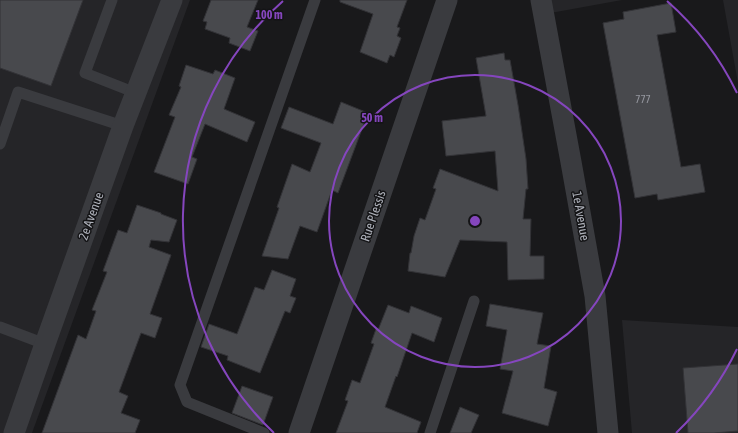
<svg xmlns="http://www.w3.org/2000/svg" width="738" height="433" font-family="'Asap Condensed',sans-serif">
<rect width="100%" height="100%" fill="#19191b"/>
<path fill="#252528" d="M 0,0 L 190,0 L 32,433 L 0,433 Z
M 542,0 L 622,0 L 545,14 Z
M 723,0 L 738,0 L 738,83 Z
M 622,320 L 738,327 L 738,433 L 632,433 Z"/>
<path fill="#48494d" stroke="#333337" d="M 0,0 L 83,0 L 51,86 L 0,68 Z
M 211,0 L 258,0 L 247,27 L 258,31 L 250,51 L 229,43 L 230,38 L 205,29 L 207,22 L 203,21 Z
M 340,0 L 407,0 L 397,27 L 400,28 L 397,36 L 401,38 L 394,57 L 390,55 L 387,63 L 360,52 L 373,14 L 340,2 Z
M 671,3 L 676,32 L 657,35 L 681,167 L 700,164 L 705,192 L 658,200 L 657,194 L 635,198 L 603,23 L 624,19 L 623,12 Z
M 504,53 L 505,60 L 510,60 L 518,105 L 526,159 L 528,189 L 526,189 L 523,219 L 531,219 L 530,256 L 544,256 L 544,279 L 508,280 L 507,242 L 460,240 L 445,277 L 408,271 L 410,253 L 411,253 L 414,236 L 420,218 L 425,220 L 436,189 L 433,188 L 440,169 L 498,191 L 495,151 L 446,156 L 442,121 L 486,116 L 476,58 Z
M 186,65 L 213,74 L 215,70 L 235,78 L 224,109 L 255,122 L 247,142 L 205,124 L 192,157 L 197,159 L 188,184 L 154,172 L 175,117 L 169,115 L 181,87 L 179,86 Z
M 341,102 L 368,113 L 338,193 L 332,190 L 317,232 L 300,226 L 288,259 L 262,256 L 279,208 L 277,207 L 292,164 L 310,172 L 321,143 L 281,128 L 289,107 L 333,124 Z
M 137,205 L 161,213 L 161,214 L 177,220 L 169,242 L 151,240 L 149,247 L 171,255 L 150,314 L 162,318 L 155,338 L 141,333 L 119,392 L 128,396 L 121,413 L 140,420 L 135,433 L 42,433 L 78,335 L 86,339 L 96,311 L 92,310 L 107,272 L 103,271 L 118,230 L 127,233 Z
M 272,270 L 296,279 L 290,296 L 296,298 L 290,313 L 285,311 L 260,373 L 227,360 L 228,356 L 201,347 L 209,324 L 237,334 L 255,287 L 264,290 Z
M 490,304 L 543,313 L 537,344 L 551,346 L 544,388 L 557,392 L 548,426 L 502,413 L 513,371 L 500,369 L 507,330 L 486,326 Z
M 388,305 L 409,313 L 411,306 L 442,318 L 434,342 L 412,333 L 397,377 L 396,376 L 385,407 L 421,422 L 417,433 L 336,433 L 348,401 L 345,400 L 352,380 L 360,383 L 374,344 L 371,343 L 376,329 L 378,330 Z
M 738,364 L 738,431 L 714,433 L 688,433 L 683,368 Z
M 242,386 L 273,397 L 263,425 L 232,413 Z
M 460,407 L 479,415 L 471,433 L 450,433 Z"/>
<g fill="none" stroke-linecap="round" stroke-linejoin="round">
<path stroke="#3a3b3f" stroke-width="11" d="M 112,0 L 85,73 L 136,93
M 0,144 L 18,92 L 123,126
M 0,327 L 45,344
M 264,433 L 187,402 L 180,385 L 315,0
M 430,433 L 474,301"/>
<path stroke="#3a3b3f" stroke-width="21" d="M 541,0 L 571,162 L 595,296 L 608,433
M 14,433 L 45,344 L 123,126 L 172,0
M 299,433 L 447,0"/>
</g>
<g fill="none" stroke="#8546be" stroke-width="2">
<circle cx="475" cy="221" r="146"/>
<path d="M737 349A292 292 0 0 1 676 433M274 433A292 292 0 0 1 283 1M667 1A292 292 0 0 1 737 93"/>
</g>
<g text-anchor="middle" dominant-baseline="central" stroke-width="3" stroke-linejoin="round" paint-order="stroke">
<g font-size="11" fill="#94969e">
<text x="643" y="99">777</text>
</g>
<g font-size="13" fill="#adb0b9" stroke="#141416">
<text transform="translate(91 216) rotate(-70)">2e Avenue</text>
<text transform="translate(373 216) rotate(-71)">Rue Plessis</text>
<text transform="translate(581 216) rotate(80)">1e Avenue</text>
</g>
</g>
<circle cx="475" cy="221" r="6" fill="#8546be" stroke="#141416" stroke-width="2"/>
<g font-size="12" text-anchor="middle" font-weight="bold" fill="#8546be" stroke="#141416" stroke-width="3" stroke-linejoin="round" paint-order="stroke">
<text x="269" y="19">100 m</text>
<text x="372" y="122">50 m</text>
</g>
</svg>
